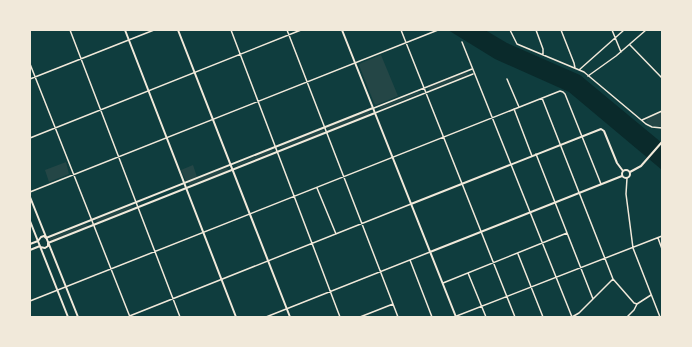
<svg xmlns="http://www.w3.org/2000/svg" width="692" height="347" font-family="Montserrat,sans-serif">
<rect width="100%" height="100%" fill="#0f3d3e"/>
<path fill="#244646" d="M 381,55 L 398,96 L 376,105 L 374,103 L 359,65 L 361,63 Z
M 466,72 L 468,74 L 467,75 L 430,90 L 428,89 L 429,87 Z
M 418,92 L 420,93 L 418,94 L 381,109 L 379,108 L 380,107 Z
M 368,111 L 370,112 L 369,114 L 329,130 L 327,129 L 328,127 Z
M 662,112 L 662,127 L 653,126 L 646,122 L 647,118 Z
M 322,130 L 324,131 L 323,133 L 282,148 L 280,148 L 281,146 Z
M 271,150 L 273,151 L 272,152 L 238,166 L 236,166 L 237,164 Z
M 66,162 L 69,174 L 49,182 L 45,170 Z
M 193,165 L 197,177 L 186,181 L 181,170 Z
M 226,168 L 228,169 L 227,171 L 190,185 L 189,185 L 189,182 Z
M 131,206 L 133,207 L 132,208 L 98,222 L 96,221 L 97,219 Z
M 86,224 L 88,225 L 87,226 L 51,241 L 49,239 L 50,238 Z"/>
<path fill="#0a2a2b" d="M 448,30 L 485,30 L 507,43 L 580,75 L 662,143 L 662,170 L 569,92 L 495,59 Z"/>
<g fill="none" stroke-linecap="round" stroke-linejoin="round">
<path stroke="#f1e9da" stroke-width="1.5" d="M 70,30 L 180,317
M 231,30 L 340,317
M 287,30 L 398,317
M 401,30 L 515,317
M 510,30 L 517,44 L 584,72 L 646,124 L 652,127 L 662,128
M 536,30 L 543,49 L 543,55
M 561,30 L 574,63 L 575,68
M 612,30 L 621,52
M 462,42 L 572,317 L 579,313 L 613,279
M 630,45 L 662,78
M 30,64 L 130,317
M 579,70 L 624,30
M 588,76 L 616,56 L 646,30
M 30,79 L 154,30
M 507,79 L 519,107
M 542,98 L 613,279
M 374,108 L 472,69
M 514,109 L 532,156
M 375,113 L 473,74
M 642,120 L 662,111
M 30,138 L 301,30
M 536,154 L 593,299
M 627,178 L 626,194 L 633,248 L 660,317
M 317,188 L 336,234
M 30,192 L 438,30
M 658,238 L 662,249
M 518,254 L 543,317
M 410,260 L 432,317
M 468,273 L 486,317
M 613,279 L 634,303 L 637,304 L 651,295
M 443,283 L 567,233
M 30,301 L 560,91 L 563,92 L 565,94 L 601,184
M 127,317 L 411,204
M 266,317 L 430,252
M 360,317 L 393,304
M 454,317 L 662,236
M 627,317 L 634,310 L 637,304"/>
<path stroke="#f1e9da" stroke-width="2" d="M 125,30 L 236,317
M 178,30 L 290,317"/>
<path stroke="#f1e9da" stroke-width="2" d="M 342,30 L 456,317
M622 174a4 4 0 1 1 8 0a4 4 0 1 1-8 0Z
M 630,172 L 641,166 L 662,142
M 30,197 L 78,317
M 411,204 L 601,129 L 604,131 L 617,163 L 623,171
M 30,221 L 68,317
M 30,244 L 38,241 L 41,237 L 44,236 L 46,238 L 373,108
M 40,247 L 45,248 L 48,246 L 48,243 L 375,113
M 30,250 L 40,246
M 430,252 L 622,176"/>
</g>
<rect width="692" height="347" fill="none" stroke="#f1e9da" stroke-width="62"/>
</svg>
